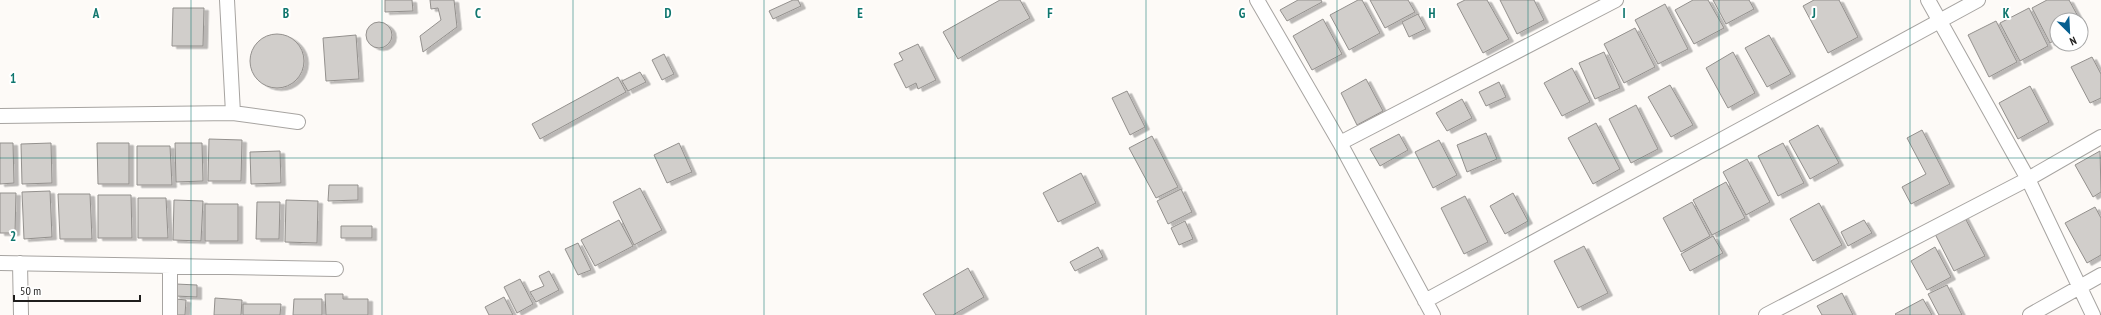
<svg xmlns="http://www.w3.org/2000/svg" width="2101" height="315" font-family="'PT Sans Narrow',sans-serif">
<defs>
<filter id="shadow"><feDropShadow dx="4.5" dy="2.5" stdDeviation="0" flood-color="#0004"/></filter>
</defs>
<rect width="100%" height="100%" fill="#fdfaf7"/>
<path fill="#d1cecb" stroke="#93908d" filter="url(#shadow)" d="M 385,0 L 412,0 L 413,11 L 385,12 Z
M 430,0 L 454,0 L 457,27 L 423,52 L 420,36 L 441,20 L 438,8 L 431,9 Z
M 793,0 L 798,0 L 801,6 L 773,19 L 769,11 Z
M 1000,0 L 1020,0 L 1030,18 L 958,59 L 943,32 Z
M 1298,0 L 1321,0 L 1322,2 L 1287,21 L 1280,10 Z
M 1358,0 L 1362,0 L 1380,33 L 1349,50 L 1330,15 Z
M 1370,0 L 1408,0 L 1415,12 L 1385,28 Z
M 1465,0 L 1487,0 L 1509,39 L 1483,53 L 1457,4 Z
M 1500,0 L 1534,0 L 1544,20 L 1517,34 Z
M 1693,0 L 1708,0 L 1724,28 L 1694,44 L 1675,10 Z
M 1713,0 L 1749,0 L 1754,9 L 1726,24 Z
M 1814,0 L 1839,0 L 1858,37 L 1828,53 L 1803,6 Z
M 2047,0 L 2069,0 L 2080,20 L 2057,20 L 2057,39 L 2050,43 L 2032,8 Z
M 1665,4 L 1688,49 L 1658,64 L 1635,20 Z
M 173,8 L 204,8 L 203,46 L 172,46 Z
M 2029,8 L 2048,46 L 2020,61 L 2000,23 Z
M 1418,14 L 1426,29 L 1409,37 L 1402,22 Z
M 1323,19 L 1342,54 L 1312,70 L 1293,36 Z
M 1996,21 L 2017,62 L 1989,77 L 1968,35 Z
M366 35a13 13 0 1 1 26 0a13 13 0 1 1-26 0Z
M 1635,28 L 1655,67 L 1624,83 L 1604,44 Z
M250 61a27 27 0 1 1 54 0a27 27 0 1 1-54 0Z
M 356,35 L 359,79 L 326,81 L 323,38 Z
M 1769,35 L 1791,74 L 1767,87 L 1745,48 Z
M 918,44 L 936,80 L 918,89 L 916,83 L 906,88 L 894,64 L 903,60 L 899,53 Z
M 1604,52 L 1620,88 L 1595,99 L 1579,63 Z
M 1733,52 L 1755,93 L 1728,108 L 1706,68 Z
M 664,54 L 674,74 L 662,80 L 652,60 Z
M 2092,57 L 2101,74 L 2101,98 L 2090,103 L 2071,67 Z
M 1572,68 L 1590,102 L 1562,116 L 1544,83 Z
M 640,72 L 646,82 L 628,91 L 622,81 Z
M 618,77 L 626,92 L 540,139 L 532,124 Z
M 1366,79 L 1383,111 L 1357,125 L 1341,93 Z
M 1499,82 L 1506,97 L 1486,106 L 1479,92 Z
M 1670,85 L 1693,125 L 1671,137 L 1648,97 Z
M 2030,86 L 2049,122 L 2018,139 L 1999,103 Z
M 1127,91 L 1145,127 L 1130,135 L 1112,98 Z
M 1462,99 L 1472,118 L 1447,131 L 1436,113 Z
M 1636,105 L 1658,149 L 1631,163 L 1609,119 Z
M 1596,123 L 1620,169 L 1593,184 L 1568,138 Z
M 1818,125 L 1839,163 L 1810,179 L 1789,141 Z
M 1922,130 L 1950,184 L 1911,204 L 1902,187 L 1926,174 L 1907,138 Z
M 1486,133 L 1497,159 L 1467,172 L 1457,145 Z
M 1399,134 L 1408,150 L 1380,166 L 1370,149 Z
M 1152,136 L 1178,187 L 1156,198 L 1129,148 Z
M 209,139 L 242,140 L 241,181 L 208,181 Z
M 1439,140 L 1457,175 L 1433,188 L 1415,152 Z
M 0,143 L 13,143 L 14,183 L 0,184 Z
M 51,143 L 52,183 L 22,184 L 21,144 Z
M 97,143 L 129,143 L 129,184 L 98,184 Z
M 175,143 L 202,143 L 203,181 L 176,182 Z
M 679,143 L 692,172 L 667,183 L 654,155 Z
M 1783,143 L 1804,183 L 1778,196 L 1758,156 Z
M 137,146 L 170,146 L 172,185 L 137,185 Z
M 280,151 L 281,183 L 251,184 L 250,152 Z
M 2100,151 L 2101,192 L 2093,197 L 2075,165 Z
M 1747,159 L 1770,202 L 1746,215 L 1723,172 Z
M 1081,173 L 1096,203 L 1058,222 L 1043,193 Z
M 1726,182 L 1745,218 L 1712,235 L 1693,200 Z
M 329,185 L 358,185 L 358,200 L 328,201 Z
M 640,188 L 662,230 L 634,245 L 613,202 Z
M 1181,189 L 1192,212 L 1168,224 L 1157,201 Z
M 50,191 L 52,237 L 24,239 L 22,192 Z
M 0,193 L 16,193 L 15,233 L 0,233 Z
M 1513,193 L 1528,221 L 1505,234 L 1490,206 Z
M 58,194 L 90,194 L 92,239 L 60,239 Z
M 98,195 L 131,195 L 132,238 L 98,238 Z
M 1465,196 L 1488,242 L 1464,254 L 1441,208 Z
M 138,198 L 166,198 L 168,238 L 138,238 Z
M 174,200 L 203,201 L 201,241 L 173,240 Z
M 286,200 L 318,201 L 317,243 L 285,242 Z
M 257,202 L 280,202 L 279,239 L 256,239 Z
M 1692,202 L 1710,236 L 1681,252 L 1663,218 Z
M 1819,203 L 1842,245 L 1813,261 L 1790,219 Z
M 205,204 L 238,204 L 238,241 L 205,241 Z
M 2095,207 L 2101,218 L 2101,255 L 2087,263 L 2065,223 Z
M 1964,216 L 1985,256 L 1954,271 L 1934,232 Z
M 619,220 L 633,246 L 595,266 L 581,240 Z
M 1864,220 L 1872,233 L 1848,246 L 1841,232 Z
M 1185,221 L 1193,239 L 1179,245 L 1171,228 Z
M 341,226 L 372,226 L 372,238 L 341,238 Z
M 1713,236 L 1723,253 L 1690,271 L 1681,254 Z
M 578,243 L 591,270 L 578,275 L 565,249 Z
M 1584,246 L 1608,293 L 1578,308 L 1554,261 Z
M 1098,247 L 1103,257 L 1075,271 L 1070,262 Z
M 1935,247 L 1951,277 L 1927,290 L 1911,261 Z
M 968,268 L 984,297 L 953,315 L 936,315 L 923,294 Z
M 549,271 L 559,290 L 536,302 L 530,292 L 544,286 L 539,276 Z
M 520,279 L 533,304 L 517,313 L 504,287 Z
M 176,284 L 197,285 L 197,297 L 175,296 Z
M 1947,285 L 1962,315 L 1939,315 L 1928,294 Z
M 1842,293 L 1853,315 L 1822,315 L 1817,306 Z
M 325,294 L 343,294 L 343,299 L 368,299 L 368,315 L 326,315 Z
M 504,297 L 513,315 L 489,315 L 485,307 Z
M 215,298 L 242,300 L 241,315 L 214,315 Z
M 176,299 L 186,300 L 185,315 L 175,315 Z
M 294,299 L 322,299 L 322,315 L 293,315 Z
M 1923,299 L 1932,315 L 1896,315 L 1895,314 Z
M 243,304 L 281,304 L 280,315 L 243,315 Z"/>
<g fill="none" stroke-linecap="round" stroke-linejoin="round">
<defs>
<path id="street" d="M 227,0 L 233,113
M 1257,0 L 1340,143 L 1433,315
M 1928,0 L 2028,179 L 2093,315
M 0,116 L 233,113 L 298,122
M 1340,143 L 1616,0
M 0,263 L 336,269
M 20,263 L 21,315
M 170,267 L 170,315
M 1425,301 L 1978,0
M 1766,315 L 2028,179 L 2101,137
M 2030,315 L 2101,275"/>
</defs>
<use href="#street" stroke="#a7a4a1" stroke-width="16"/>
<use href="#street" stroke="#fff" stroke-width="14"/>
</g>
<path fill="none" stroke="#0f766e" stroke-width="1" stroke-opacity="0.55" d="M 191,0 L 191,315M 382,0 L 382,315M 573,0 L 573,315M 764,0 L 764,315M 955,0 L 955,315M 1146,0 L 1146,315M 1337,0 L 1337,315M 1528,0 L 1528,315M 1719,0 L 1719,315M 1910,0 L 1910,315M 0,158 L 2101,158"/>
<g font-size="13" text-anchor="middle" font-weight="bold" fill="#0f766e" stroke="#fff" stroke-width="4" stroke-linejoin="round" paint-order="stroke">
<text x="96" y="18">A</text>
<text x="286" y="18">B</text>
<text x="478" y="18">C</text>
<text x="668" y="18">D</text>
<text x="860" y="18">E</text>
<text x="1050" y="18">F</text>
<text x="1242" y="18">G</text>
<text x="1432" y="18">H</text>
<text x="1624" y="18">I</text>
<text x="1814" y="18">J</text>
<text x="2006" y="18">K</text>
<text x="13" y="83">1</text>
<text x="13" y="241">2</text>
</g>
<g transform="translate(2069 32) rotate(156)"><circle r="19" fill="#ffffff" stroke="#a5a5a5"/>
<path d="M0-3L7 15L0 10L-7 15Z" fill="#065f90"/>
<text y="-6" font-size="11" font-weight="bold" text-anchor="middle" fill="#1f1e1d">N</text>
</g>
<path d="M14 295v6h126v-6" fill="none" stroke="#1f1e1d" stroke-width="2"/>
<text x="20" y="295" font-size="12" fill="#1f1e1d" stroke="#ffffff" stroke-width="3" paint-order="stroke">50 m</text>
</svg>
